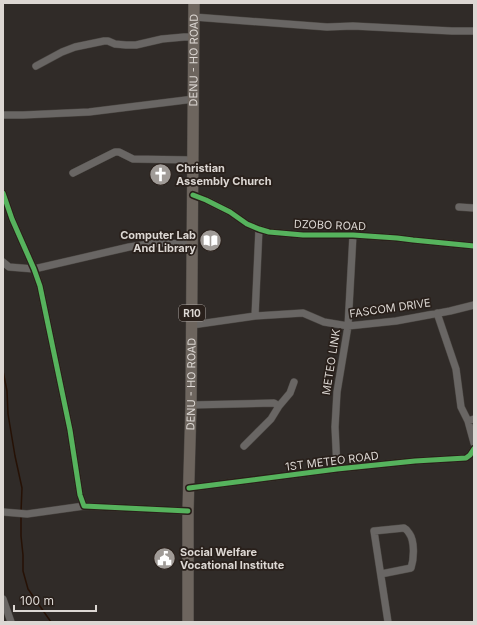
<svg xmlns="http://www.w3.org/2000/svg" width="477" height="625" font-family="Inter,sans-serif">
<rect width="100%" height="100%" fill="#302b28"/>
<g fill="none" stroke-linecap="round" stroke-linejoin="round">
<path stroke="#261105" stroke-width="1.5" d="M 3,371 L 7,391 L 8,414 L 15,456 L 22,488 L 21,512
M 21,516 L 21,536 L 23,555 L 23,571 L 28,589 L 51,622"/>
<defs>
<path id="minor" d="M 194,17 L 327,27 L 353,26 L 452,31 L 474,31
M 36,66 L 62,52 L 75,47 L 104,41 L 108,41 L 115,44 L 126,45 L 136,45 L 162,39 L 184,37 L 194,37
M 3,115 L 23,115 L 89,112 L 194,99
M 73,173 L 115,152 L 119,152 L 133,159 L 193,160
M 3,193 L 12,219 L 34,269 L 40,286 L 70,430 L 80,495 L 84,506 L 188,511
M 193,195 L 206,200 L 230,212 L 247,224 L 259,229 L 269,232 L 303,235 L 353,235 L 397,238 L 413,240 L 474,246
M 459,207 L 474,208
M 3,262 L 9,267 L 34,269 L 129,247 L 155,243 L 192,244
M 437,313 L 456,369 L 461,407 L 468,421
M 255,316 L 259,229
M 192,325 L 255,316 L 303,313 L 324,322 L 348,326 L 396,321 L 450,311 L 474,305
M 191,405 L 274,403 L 279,406 L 271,419 L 244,446
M 279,406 L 290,393 L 294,382
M 474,419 L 468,421 L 474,443
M 337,469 L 335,427 L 337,392 L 348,326 L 353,235
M 189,488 L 337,469 L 415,461 L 466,458 L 470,455 L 474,449
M 3,512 L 27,514 L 84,506
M 381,574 L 411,568 C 414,559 415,541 409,533 C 408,531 406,529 404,528 L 374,531 L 388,622
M 3,599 L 11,622"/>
<g id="primary">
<path id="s1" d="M 188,622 L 188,511 L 191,405 L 194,3"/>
</g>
</defs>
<use href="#minor" stroke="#4b4743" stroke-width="8"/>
<use href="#primary" stroke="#4b4743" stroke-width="12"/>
<use href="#minor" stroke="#696664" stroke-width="7"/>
<use href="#primary" stroke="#6d655e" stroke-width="11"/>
<defs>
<path id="cycleway" d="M 3,193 L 12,219 L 34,269 L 40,286 L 70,430 L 80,495 L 84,506 L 188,511
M 193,195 L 206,200 L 230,212 L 247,224 L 259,229 L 269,232 L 303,235 L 353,235 L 397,238 L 413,240 L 474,246
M 189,488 L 337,469 L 415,461 L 466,458 L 470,455 L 474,449"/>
</defs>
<use href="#cycleway" stroke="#29201b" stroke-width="8"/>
<use href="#cycleway" stroke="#56b35d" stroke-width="5"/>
</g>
<defs>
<symbol id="church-disc" viewBox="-11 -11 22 22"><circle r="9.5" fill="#a09b97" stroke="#29201b"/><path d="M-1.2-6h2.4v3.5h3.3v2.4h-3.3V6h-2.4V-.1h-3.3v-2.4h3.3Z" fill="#fff"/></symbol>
<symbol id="library-disc" viewBox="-11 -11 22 22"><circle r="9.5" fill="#a09b97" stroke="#29201b"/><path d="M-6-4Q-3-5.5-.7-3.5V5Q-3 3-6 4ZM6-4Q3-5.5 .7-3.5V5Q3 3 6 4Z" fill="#fff"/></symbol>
<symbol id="civic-disc" viewBox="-11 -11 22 22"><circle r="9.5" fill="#a09b97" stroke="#29201b"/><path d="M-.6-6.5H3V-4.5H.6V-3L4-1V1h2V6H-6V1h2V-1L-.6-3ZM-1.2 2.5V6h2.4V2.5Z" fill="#fff"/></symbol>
</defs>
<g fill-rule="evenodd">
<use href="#church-disc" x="148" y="162" width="25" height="25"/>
<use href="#library-disc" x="198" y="228" width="25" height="25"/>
<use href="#civic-disc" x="152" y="546" width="25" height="25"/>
</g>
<g text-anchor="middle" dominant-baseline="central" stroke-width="3.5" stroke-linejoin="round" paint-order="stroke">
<rect fill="#29201b" stroke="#a6a09c" stroke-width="1" x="179" y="305" width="26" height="16" rx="3"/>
<g font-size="10" font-weight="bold" fill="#dcd7d3">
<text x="192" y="313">R10</text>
</g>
<g font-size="11" fill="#dcd7d3" stroke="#29201b">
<text stroke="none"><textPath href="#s1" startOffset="562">DENU - HO ROAD</textPath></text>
<text transform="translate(330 225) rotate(2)">DZOBO ROAD</text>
<text transform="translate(390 308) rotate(-8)">FASCOM DRIVE</text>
<text transform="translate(331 362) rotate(-81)">METEO LINK</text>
<text stroke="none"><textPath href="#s1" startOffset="238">DENU - HO ROAD</textPath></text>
<text transform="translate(332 461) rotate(-7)">1ST METEO ROAD</text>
</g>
<g font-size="11" font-weight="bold" fill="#dcd7d3" stroke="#29201b" text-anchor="start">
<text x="176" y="168">Christian<tspan x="176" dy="13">Assembly Church</tspan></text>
<text x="196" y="235" text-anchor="end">Computer Lab<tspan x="196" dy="13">And Library</tspan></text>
<text x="180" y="552">Social Welfare<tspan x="180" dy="13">Vocational Institute</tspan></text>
</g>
</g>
<rect width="477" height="625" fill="none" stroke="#dcd7d3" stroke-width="8"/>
<path d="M14 605v6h82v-6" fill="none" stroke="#dcd7d3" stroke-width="2"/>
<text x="20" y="605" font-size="12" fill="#dcd7d3" stroke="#29201b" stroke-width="3" paint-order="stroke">100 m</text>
</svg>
